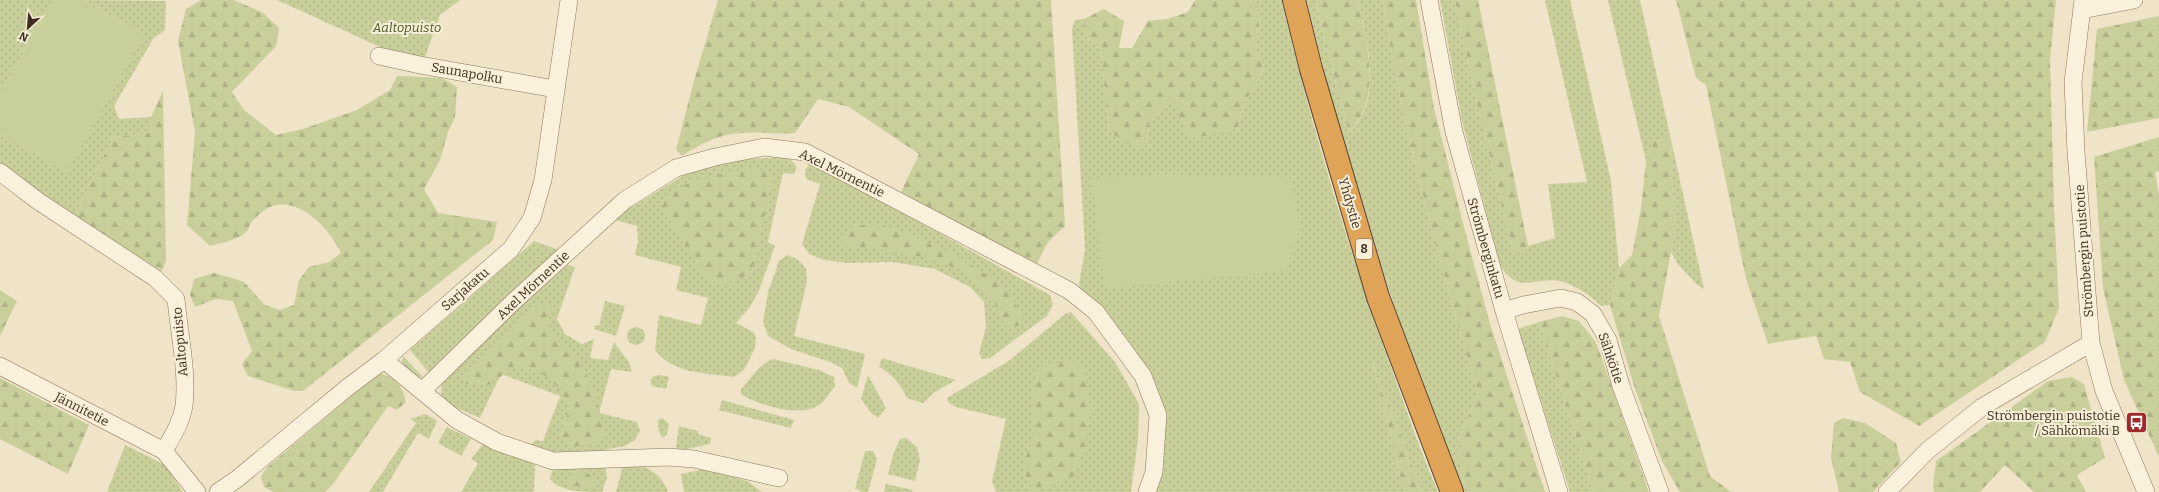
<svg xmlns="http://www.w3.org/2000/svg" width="2159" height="492" font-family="Bitter,serif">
<defs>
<pattern id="green-dots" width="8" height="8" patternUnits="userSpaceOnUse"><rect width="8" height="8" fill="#c9cf9b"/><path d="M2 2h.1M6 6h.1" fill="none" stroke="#aeb285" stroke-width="1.8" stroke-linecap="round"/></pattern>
<pattern id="forest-firs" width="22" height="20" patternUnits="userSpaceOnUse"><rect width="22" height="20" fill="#c9cf9b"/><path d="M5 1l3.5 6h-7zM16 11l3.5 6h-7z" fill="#aeb285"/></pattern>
</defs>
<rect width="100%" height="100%" fill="#f0e4c8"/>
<path fill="url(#green-dots)" d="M 0,0 L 53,0 L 0,94 Z
M 83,0 L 166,1 L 165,30 L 153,39 L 114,106 L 119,119 L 151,117 L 150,133 L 113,137 L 74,217 L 29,185 L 0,162 L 0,134 L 67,171 L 144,34 Z
M 277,0 L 460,0 L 440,15 L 425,57 L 389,51 Z
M 1255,0 L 1282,0 C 1308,113 1341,224 1379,333 C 1398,387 1416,440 1438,492 L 1422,492 L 1372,360 L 1404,492 L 1152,492 L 1161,411 L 1082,296 L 1079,284 L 1085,249 L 1072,29 L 1075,20 L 1084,19 L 1084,36 L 1101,50 L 1109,132 L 1146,146 L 1150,120 L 1173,100 L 1237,129 L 1245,102 L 1264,69 L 1256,48 L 1260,16 Z
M 1307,0 L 1317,0 L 1318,12 L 1349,133 C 1385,98 1366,43 1358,0 L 1383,0 C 1402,134 1441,264 1478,394 L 1459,436 L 1458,468 L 1468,492 L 1464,492 C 1425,402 1394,309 1366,216 C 1344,145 1323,73 1307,0 Z
M 1440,0 L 1455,0 L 1477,103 L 1514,256 L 1528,246 L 1555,238 L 1548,184 L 1587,182 L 1545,0 L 1570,0 L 1611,181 L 1619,268 L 1610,305 L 1601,306 C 1590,295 1575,285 1560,281 C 1535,276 1518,296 1500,265 L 1462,121 Z
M 1608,0 L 1640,0 L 1704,289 L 1696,284 L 1677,263 L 1671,252 L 1675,231 L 1671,137 L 1654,141 L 1646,161 Z
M 788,157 L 797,167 L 794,174 L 783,173 L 768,242 L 775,246 L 758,293 L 750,307 L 736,323 L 753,332 L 756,337 L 755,348 L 744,370 L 734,377 C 707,373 672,374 655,350 L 659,315 L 701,325 L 708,298 L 676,290 L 681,267 L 635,255 L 638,241 L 637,226 L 612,219 L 689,172 L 727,160 Z
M 809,164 L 817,165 L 1050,295 L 1053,305 L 1047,316 L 990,358 L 982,359 L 979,353 L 986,327 L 984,302 L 970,287 L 935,269 L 893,262 L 848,263 L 823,260 L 809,254 L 802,244 L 820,184 L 806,179 L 805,170 Z
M 534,241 L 559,250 L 431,375 L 410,350 Z
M 787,255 L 797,259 L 806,268 L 807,282 L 794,336 L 865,354 L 857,388 L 849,383 L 842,368 L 830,362 L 791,349 L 768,336 L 763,322 L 768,292 L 779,261 Z
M 563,264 L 575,267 L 557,319 L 565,334 L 582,344 L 594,339 L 590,358 L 608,360 L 614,342 L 629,362 L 632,372 L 611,369 L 599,413 L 637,422 L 640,431 L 635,440 L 625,446 L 599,451 L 575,454 L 549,452 L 530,445 L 536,440 L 543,441 L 560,396 L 501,374 L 480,418 L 454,407 L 441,396 L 442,384 Z
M 605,301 L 625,306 L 616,336 L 594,329 L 595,325 L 599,326 Z
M 1071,312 L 1115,362 L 1139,404 L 1138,439 L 1131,492 L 996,492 L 992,481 L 1006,419 L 956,407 L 948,402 L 947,398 L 1010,360 L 1065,314 Z
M 1539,322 L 1594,492 L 1570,492 L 1518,329 Z
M627 336a9 9 0 1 1 18 0a9 9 0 1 1-18 0Z
M 403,356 L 424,378 L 413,375 L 402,364 Z
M 882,358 L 956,380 L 935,392 L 923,403 L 907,398 C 902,386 891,373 879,367 Z
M 773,359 L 819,370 L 834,377 L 835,386 C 830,392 825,401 819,405 C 802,418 756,405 741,394 L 741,389 C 752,378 758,364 773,359 Z
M 660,375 L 669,377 L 666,389 L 652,386 L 650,380 L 654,376 Z
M 868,375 L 886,408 L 878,418 L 871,413 L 861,399 Z
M 722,400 L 794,420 L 791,428 L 719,410 Z
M 426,414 L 437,421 L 429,439 L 418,433 L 383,492 L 369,492 L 416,423 L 410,419 Z
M 662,418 L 669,424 L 667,434 L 663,438 C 658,433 658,427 658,420 Z
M 679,426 L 698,431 L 698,434 L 711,438 L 710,444 L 682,450 L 676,447 Z
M 447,427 L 471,439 L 461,456 L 438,443 Z
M 906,438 L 917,447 L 920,460 L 915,481 L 888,474 L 894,452 L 900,439 Z
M 484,443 L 524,457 L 535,465 L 534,492 L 461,492 L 478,463 L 471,459 Z
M 125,445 L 165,465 L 183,492 L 107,492 Z
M 865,451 L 873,451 L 877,459 L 868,492 L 860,492 L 860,490 L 855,489 Z
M 631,463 C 648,467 662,474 668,492 L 616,492 L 622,469 Z
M 605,466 L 607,478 L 602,492 C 583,492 560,492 550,479 L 553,467 Z
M 704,469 L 747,481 L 762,492 L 684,492 L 681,474 Z
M 886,484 L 913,490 L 912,492 L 884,492 Z"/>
<path fill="url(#forest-firs)" d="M 201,0 L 233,0 L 262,12 L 279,28 L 276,46 L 232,92 L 244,110 L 276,135 L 303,129 L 357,110 L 390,90 L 397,76 L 442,78 L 457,87 L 455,117 L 448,132 L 440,160 L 424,189 L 438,213 L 497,222 L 493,240 L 303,391 L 295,391 L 248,376 L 242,364 L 252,351 L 233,301 L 216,299 L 195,307 L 190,295 L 194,279 L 214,273 L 232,278 L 244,282 L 265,305 L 280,310 L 294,305 L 299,280 L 309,267 L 329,262 L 341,253 C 330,229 299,195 270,207 C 264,210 254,218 251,223 C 249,225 249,229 247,231 C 239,240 221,243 210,246 L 187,225 L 195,132 L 178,41 L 186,9 Z
M 718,0 L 1051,0 L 1065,226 L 1048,242 L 1037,264 L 901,192 L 919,154 L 849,107 L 818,99 L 795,133 C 776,135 759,131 742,133 C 719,134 700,144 682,156 L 676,150 L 695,77 Z
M 1195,0 L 1255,0 L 1260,16 L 1256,48 L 1264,69 L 1245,102 L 1237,129 L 1188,139 L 1173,100 L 1150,120 L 1146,146 L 1136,147 L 1109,132 L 1101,50 L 1084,36 L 1084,19 L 1104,9 L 1124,21 L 1119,48 L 1132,48 L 1148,21 L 1167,19 L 1188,12 Z
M 1317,0 L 1358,0 C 1366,44 1384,97 1349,133 L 1318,12 Z
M 1383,0 L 1416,0 L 1434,108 L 1464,227 L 1490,324 L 1545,492 L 1468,492 L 1458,468 L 1459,436 L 1478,394 C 1441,264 1402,134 1383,0 Z
M 1455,0 L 1478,0 L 1528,246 L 1514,256 L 1477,103 Z
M 1676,0 L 2056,0 L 2050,60 L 2054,205 L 2059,308 L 2045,342 L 1919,426 L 1860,392 L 1850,362 L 1824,359 L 1816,336 L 1768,344 L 1746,279 L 1706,85 L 1696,78 Z
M 2159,16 L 2159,118 L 2087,132 L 2097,29 Z
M 163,91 L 166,261 L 162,271 L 74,217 L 113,137 L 149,133 L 151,117 Z
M 1671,137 L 1675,231 L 1659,316 L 1710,476 L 1731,492 L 1680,492 L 1662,461 L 1635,389 L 1610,305 L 1619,268 L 1632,255 L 1641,208 L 1646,161 L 1654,141 Z
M 2159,137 L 2159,171 L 2155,172 L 2159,195 L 2159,457 L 2124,380 L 2103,288 L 2094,157 Z
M 754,168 L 773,175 L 754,264 L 747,275 L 722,287 L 703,274 L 662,209 L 667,194 L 695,180 Z
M 852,225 L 881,225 L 906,233 L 957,256 L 1005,287 L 1021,313 L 1023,323 L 1010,330 L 1003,323 L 993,298 L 959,269 L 918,256 L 874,249 L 848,249 L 840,240 Z
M 0,290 L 17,301 L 0,336 Z
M 552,303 L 548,322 L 550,333 L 583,367 L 595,392 L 605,437 L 592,444 L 573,447 L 560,437 L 570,407 L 556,385 L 538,370 L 512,369 L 487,386 L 466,384 L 463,374 L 481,359 L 538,304 Z
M 1562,316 L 1579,321 L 1596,342 L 1649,492 L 1594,492 L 1539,322 Z
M 1371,356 L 1422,492 L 1404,492 Z
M 1069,359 L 1083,369 L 1091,412 L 1083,453 L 1074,476 L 1033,492 L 1022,467 L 1034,437 L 1032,400 L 1038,368 Z
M 379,373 C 394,376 403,387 406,402 L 397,410 L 388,406 L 333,484 L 325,492 L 274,492 L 264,487 L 261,477 L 266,468 Z
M 2072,377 L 2084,384 L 2105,458 L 2077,475 L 2086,492 L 2034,492 L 2005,465 L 1980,492 L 1934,492 L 1933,485 L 1936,461 L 2048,381 Z
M 0,378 L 89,425 L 68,474 L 0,439 Z
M 1843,418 L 1865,423 L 1896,443 L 1901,462 L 1873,492 L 1839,492 L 1831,458 L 1834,423 Z
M 572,474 L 589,474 L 595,482 L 588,489 L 568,484 Z"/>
<path fill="#c9cf9b" d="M 53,0 L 83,0 L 144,34 L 67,172 L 0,134 L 0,94 Z
M 1164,174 L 1291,178 L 1300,229 L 1286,271 L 1104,288 L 1092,179 Z"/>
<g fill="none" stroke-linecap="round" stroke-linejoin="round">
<defs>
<path id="minor" d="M 1429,0 L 1454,132 L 1504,311 L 1559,492
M 2083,0 L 2073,82 L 2076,152 L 2091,343 L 2104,391 L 2146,492
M 2082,10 L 2134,0
M 379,56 L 420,65 L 555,89
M 0,172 L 38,201 L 155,278 L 176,299 C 179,333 188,372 184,406 C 181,423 172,437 164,451 L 197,492
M 1504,311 L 1523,305 L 1561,298 L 1577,302 L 1593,314 L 1608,340 L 1621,386 L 1660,492
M 384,360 L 457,420 L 497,442 L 553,461 L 669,457 L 694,459 L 779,478
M 0,366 L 164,451
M 422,391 L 512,303 L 625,200 L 676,168 L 715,157 L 764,147 L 805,152 L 1070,291 L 1096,312 L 1143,376 L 1158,415 L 1154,472 L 1147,492
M 218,492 L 237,479 L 348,387 L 384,360 L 511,249 L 532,218 L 543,180 L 569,0
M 1887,492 L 1927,451 L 1982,407 L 2091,343"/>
<path id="highway" d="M 1294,0 L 1311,69 L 1378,297 L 1452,492"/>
</defs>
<use href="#minor" stroke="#8d765c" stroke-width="18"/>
<use href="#highway" stroke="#5b4430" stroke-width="24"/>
<use href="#minor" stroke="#faf1dc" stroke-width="17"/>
<use href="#highway" stroke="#e0a458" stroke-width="22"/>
</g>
<defs>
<symbol id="bus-square" viewBox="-11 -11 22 22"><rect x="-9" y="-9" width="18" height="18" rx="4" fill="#9e2a2b" stroke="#f7eed8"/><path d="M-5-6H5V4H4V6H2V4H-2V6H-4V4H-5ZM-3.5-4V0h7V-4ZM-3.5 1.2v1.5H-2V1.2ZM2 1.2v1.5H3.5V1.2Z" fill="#fff"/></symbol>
</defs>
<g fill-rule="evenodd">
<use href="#bus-square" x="2124" y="410" width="25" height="25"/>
</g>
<g text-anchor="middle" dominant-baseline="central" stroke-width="4" stroke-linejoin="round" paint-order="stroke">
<rect fill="#f7eed8" stroke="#756857" stroke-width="1" x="1356" y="239" width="16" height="20" rx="3"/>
<g font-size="12" font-weight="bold" fill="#3d2e20">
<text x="1364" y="249">8</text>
</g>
<g font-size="13" font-style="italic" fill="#4d5a26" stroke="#f7eed8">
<text x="407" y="27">Aaltopuisto</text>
</g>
<g font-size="13" fill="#3d2e20" stroke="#f7eed8">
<text transform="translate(467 73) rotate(10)">Saunapolku</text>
<text transform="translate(842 173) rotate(26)">Axel Mörnentie</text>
<text transform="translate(1350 203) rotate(74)">Yhdystie</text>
<text transform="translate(1486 248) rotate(74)">Strömberginkatu</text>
<text transform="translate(2084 251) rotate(-94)">Strömbergin puistotie</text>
<text transform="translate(533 285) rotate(-43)">Axel Mörnentie</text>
<text transform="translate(465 289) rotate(-41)">Sarjakatu</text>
<text transform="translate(180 342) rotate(-95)">Aaltopuisto</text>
<text transform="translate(1611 358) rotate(71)">Sähkötie</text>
<text transform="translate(82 409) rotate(27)">Jännitetie</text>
</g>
<g font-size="13" fill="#3d2e20" stroke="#f7eed8" text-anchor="end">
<text x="2120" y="415">Strömbergin puistotie<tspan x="2120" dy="15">/ Sähkömäki B</tspan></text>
</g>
</g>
<g transform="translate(28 28) rotate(206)" stroke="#f7eed8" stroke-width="3" paint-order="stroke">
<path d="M0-3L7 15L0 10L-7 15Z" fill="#3d2e20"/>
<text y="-6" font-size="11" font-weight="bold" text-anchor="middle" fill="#3d2e20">N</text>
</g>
</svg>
